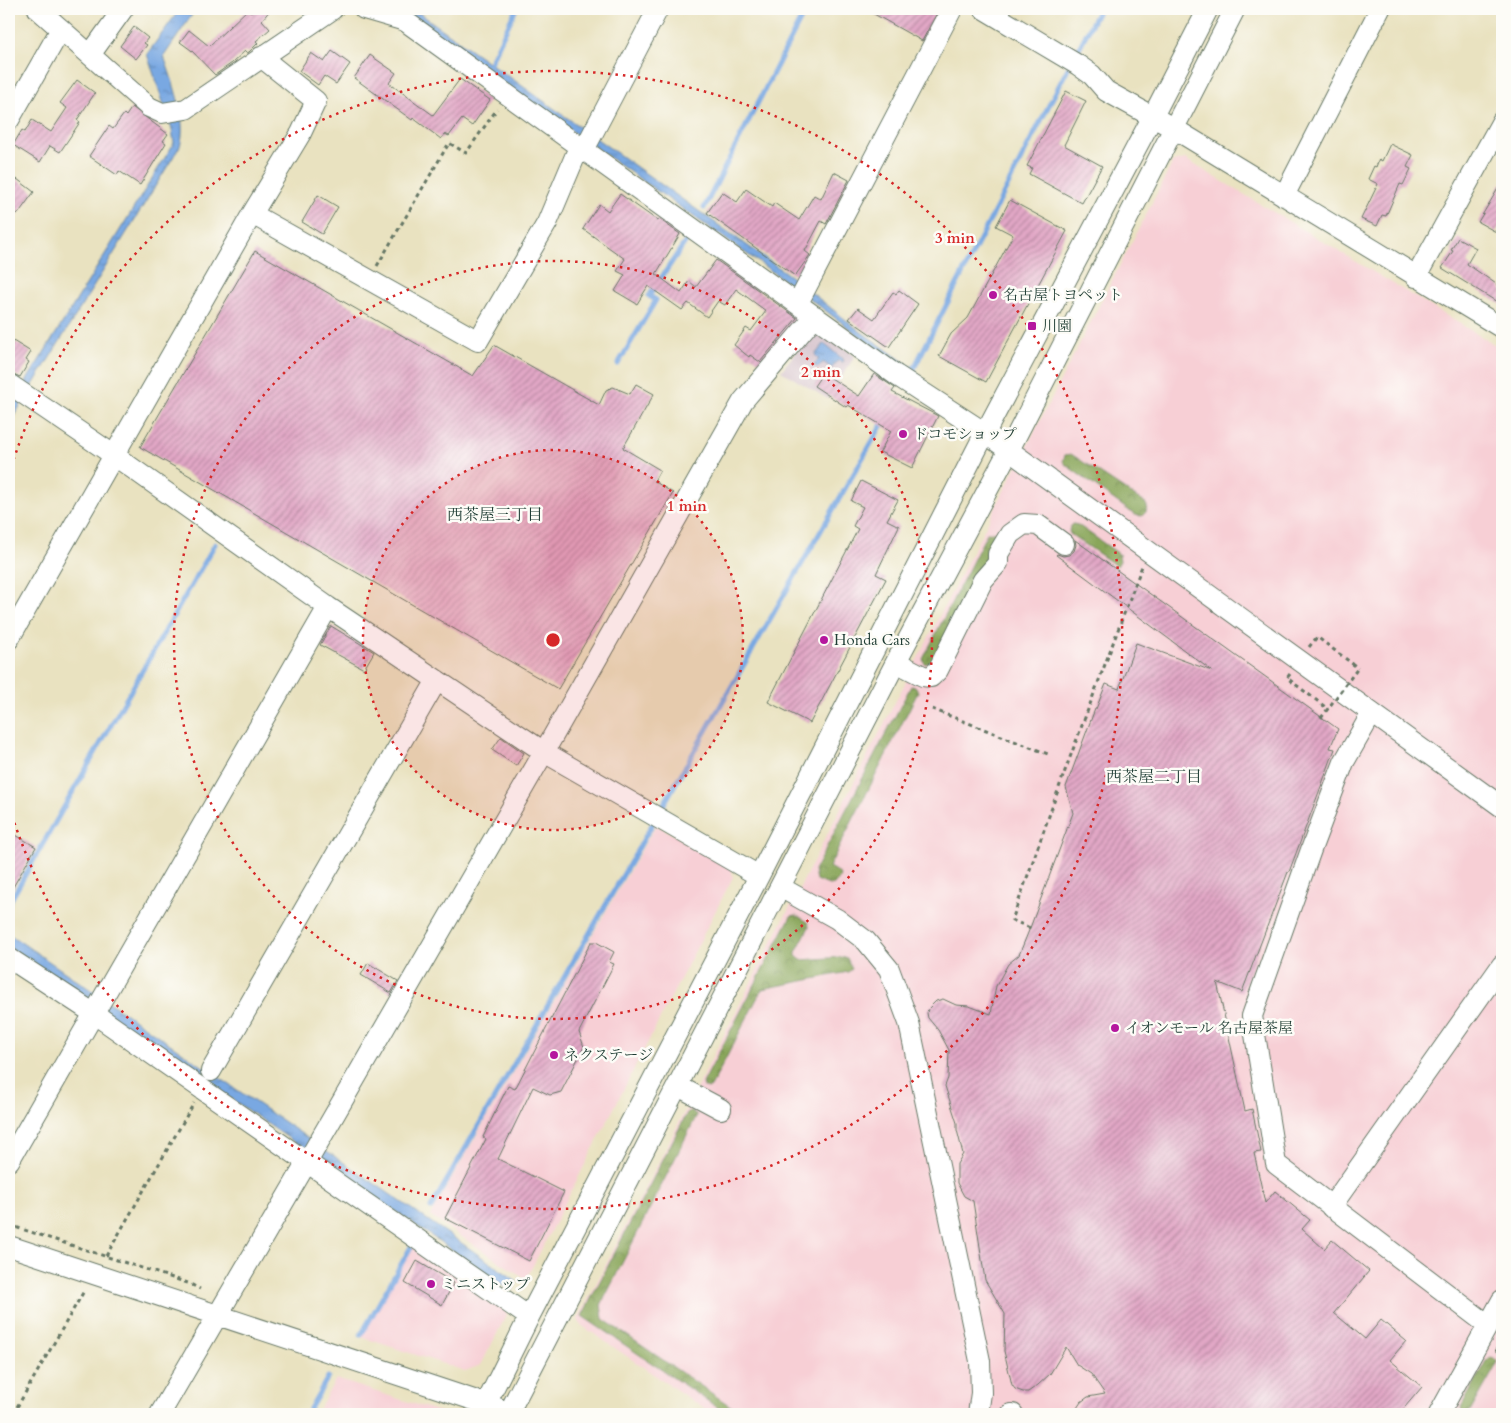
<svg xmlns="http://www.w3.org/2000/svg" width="1511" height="1423" font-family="Cardo,'Noto Serif JP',serif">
<defs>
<pattern id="forest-crowns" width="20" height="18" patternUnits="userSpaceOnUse" patternTransform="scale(1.25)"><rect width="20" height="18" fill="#89a65a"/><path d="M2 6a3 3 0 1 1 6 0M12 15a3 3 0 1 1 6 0" fill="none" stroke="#6f884b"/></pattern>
<pattern id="water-ripples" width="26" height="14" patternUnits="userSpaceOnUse" patternTransform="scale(1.25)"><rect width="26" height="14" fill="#79a8e2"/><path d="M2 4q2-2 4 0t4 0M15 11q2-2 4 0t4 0" fill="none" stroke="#638ab8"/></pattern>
<pattern id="building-hatch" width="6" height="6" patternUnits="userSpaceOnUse" patternTransform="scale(1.25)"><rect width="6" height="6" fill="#e2a7c6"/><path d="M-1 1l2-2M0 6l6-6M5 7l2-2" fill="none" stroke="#b789a2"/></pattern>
</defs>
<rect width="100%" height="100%" fill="#fdfcf7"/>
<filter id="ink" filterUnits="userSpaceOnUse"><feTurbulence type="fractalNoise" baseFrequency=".02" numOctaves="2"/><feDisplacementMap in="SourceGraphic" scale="10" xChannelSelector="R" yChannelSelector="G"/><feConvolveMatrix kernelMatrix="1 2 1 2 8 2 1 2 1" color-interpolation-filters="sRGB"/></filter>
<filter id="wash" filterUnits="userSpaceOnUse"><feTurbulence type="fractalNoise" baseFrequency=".0096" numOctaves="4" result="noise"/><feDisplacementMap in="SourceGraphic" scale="20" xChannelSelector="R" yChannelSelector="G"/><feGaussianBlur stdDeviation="1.12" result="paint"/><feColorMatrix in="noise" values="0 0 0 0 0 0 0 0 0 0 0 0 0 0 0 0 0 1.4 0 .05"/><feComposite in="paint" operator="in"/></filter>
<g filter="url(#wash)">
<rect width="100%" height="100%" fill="#e9e2c0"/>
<path fill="#f7cfd5" d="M 1185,159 L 1502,349 L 1502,1414 L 712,1414 L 581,1325 L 578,1319 L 1173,162 Z
M 656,825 L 731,867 L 733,877 L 526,1279 L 430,1216 Z
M 415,1245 L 504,1306 L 507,1314 L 481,1365 L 465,1371 L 361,1337 Z
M 336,1379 L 443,1413 L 444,1414 L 316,1414 Z"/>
<path fill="#d2bdc8" d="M 820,329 L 855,356 L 828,399 L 781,371 L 814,330 Z"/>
<path fill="url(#forest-crowns)" stroke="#547247" d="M 1071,454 L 1145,503 L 1147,506 L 1146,512 L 1142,516 L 1135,515 L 1066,465 L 1063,461 L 1065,455 Z
M 1073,524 L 1078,525 L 1119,554 L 1120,561 L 1117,566 L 1070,534 L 1069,531 L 1070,527 Z
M 994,532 L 999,537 L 933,660 L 925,664 L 923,659 L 987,533 Z
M 911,686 L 916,687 L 918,692 L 829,867 L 839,873 L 840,876 L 835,884 L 829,885 L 816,880 L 814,871 Z
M 796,915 L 808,922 L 809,927 L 796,952 L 796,956 L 801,960 L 843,957 L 847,958 L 852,969 L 848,972 L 762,989 L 711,1087 L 708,1089 L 704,1087 L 703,1083 L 791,916 Z
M 690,1111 L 697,1115 L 601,1305 L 603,1319 L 742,1414 L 727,1414 L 582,1316 L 687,1113 Z
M 1491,1357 L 1494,1358 L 1497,1361 L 1496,1366 L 1470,1412 L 1464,1413 L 1462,1412 L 1461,1407 L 1487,1361 Z"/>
<path fill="url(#water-ripples)" stroke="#4c728b" d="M 180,9 L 196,9 L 164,56 C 172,81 188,119 180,146 L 9,424 L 9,409 L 174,143 L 172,129 L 147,54 Z
M 398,9 L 415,10 L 789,275 L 860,331 L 917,371 L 914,377 L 794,287 Z
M 824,344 L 844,360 L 842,363 L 838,360 L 832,368 L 823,362 L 818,368 L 814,365 L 819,359 L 815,355 Z
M 9,934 L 517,1281 L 512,1291 L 9,947 Z"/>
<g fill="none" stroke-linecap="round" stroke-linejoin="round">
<path stroke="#79a8e2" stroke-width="5" d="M 1077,52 L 1099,9
M 488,67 L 516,9
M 704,208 L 806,9
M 618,364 L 656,300 L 649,296 L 686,241
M 912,372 L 1068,68
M 661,809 L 884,421
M 9,903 L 215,544
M 431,1208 L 653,823
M 361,1335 L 412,1245
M 307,1414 L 328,1377"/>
</g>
<g id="blocks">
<path fill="url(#building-hatch)" d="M 248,9 L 251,13 L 255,9 L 271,9 L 262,20 L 270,29 L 256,41 L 258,43 L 249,52 L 247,53 L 245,51 L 232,63 L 215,75 L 191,50 L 180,42 L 189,30 L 209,46 Z
M 865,9 L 939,9 L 922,41 Z
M 134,27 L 148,38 L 144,43 L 147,45 L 136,59 L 120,46 Z
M 332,51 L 350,64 L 336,84 L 324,76 L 318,85 L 299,71 L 311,53 L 324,62 Z
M 370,55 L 396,73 L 389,83 L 433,115 L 460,79 L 490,100 L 472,126 L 462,119 L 449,136 L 445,134 L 441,139 L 413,118 L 412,120 L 354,78 Z
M 77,80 L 95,93 L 77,120 L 80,122 L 60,152 L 50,146 L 40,162 L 13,145 L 22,130 L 25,132 L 32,120 L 51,132 L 67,108 L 60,103 Z
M 1066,91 L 1086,101 L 1064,145 L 1102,166 L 1082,203 L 1029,174 L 1032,168 L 1027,166 Z
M 132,107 L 168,134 L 163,141 L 166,143 L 140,185 L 119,171 L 117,175 L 89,156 L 109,126 L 113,129 L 124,114 L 126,116 Z
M 1390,144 L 1413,155 L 1407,167 L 1411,169 L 1403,185 L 1400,184 L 1386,216 L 1382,215 L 1377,226 L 1361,219 L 1378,184 L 1368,179 L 1374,166 L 1376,167 L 1379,159 L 1382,161 Z
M 834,172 L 849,180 L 826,224 L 821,221 L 805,251 L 810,255 L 795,276 L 707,213 L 722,192 L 737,202 L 746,189 L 772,207 L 774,203 L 799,220 L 814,195 L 821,199 Z
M 17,179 L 34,192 L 18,214 L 9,207 L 9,180 L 14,184 Z
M 1502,182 L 1502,222 L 1496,232 L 1478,222 Z
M 620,194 L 658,221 L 659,219 L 680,234 L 656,274 L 681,293 L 689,281 L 696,287 L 716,260 L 797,318 L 760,362 L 750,355 L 749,357 L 734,345 L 746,328 L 751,331 L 766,311 L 736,289 L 725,305 L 718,301 L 707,317 L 688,303 L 682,310 L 648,286 L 637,304 L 615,291 L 625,275 L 617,271 L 625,259 L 583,229 L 599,204 L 608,211 Z
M 318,195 L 338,207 L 322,234 L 302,222 Z
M 1010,200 L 1067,231 L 986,382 L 939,356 L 951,334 L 968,318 L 1013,235 L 996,226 Z
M 1458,238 L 1476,248 L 1467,264 L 1502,288 L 1502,305 L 1442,268 L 1453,251 L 1451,250 Z
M 255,251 L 473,376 L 494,345 L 599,405 L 606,390 L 613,387 L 630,394 L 636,384 L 654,394 L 623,448 L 660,470 L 654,481 L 673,493 L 558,689 L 140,447 Z
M 899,290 L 918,304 L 889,347 L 849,319 L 858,308 L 874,319 L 893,292 L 896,294 Z
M 13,341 L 31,352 L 26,360 L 29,362 L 20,377 L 9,372 L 9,348 Z
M 823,373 L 859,396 L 874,374 L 895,388 L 892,392 L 938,416 L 912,468 L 880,452 L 891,431 L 848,405 L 846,407 L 814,386 Z
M 861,481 L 898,500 L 887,520 L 899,526 L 876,574 L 886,579 L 810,723 L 768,702 L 858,529 L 853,526 L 863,507 L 851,501 Z
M 1075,540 L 1338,729 L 1330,748 L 1335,749 L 1289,872 L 1288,872 L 1242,992 L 1217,982 L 1245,1111 L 1252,1109 L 1261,1152 L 1254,1153 L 1265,1203 L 1275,1191 L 1310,1220 L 1302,1229 L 1324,1249 L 1332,1240 L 1369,1271 L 1334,1313 L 1365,1339 L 1381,1320 L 1406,1341 L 1390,1360 L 1422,1387 L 1399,1414 L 1073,1414 L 1081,1402 L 1088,1397 L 1105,1394 L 1091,1374 L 1077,1365 L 1066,1347 L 1050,1374 L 1038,1385 L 1028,1392 L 1023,1392 L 1015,1389 L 1012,1385 L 1004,1351 L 1005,1314 L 985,1280 L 973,1201 L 964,1196 L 957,1183 L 957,1164 L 963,1154 L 957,1130 L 957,1123 L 945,1086 L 948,1078 L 949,1050 L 938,1030 L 928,1018 L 927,1013 L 928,1009 L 936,1001 L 943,999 L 956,1005 L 969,1006 L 991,1014 L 996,986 L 1008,964 L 1019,955 L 1030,928 L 1073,813 L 1066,787 L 1095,709 L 1096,709 L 1106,684 L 1119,689 L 1136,643 L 1212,671 L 1056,555 L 1057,554 L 1063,556 L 1069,555 L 1074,551 L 1076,545 Z
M 331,626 L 374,652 L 364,669 L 320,645 Z
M 501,737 L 524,753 L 516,766 L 492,750 Z
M 9,831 L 36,847 L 9,894 Z
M 591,942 L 596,942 L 614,952 L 609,962 L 614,964 L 579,1032 L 584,1047 L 561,1092 L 550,1095 L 533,1087 L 498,1159 L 564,1192 L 529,1261 L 445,1218 L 486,1139 L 483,1137 L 508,1086 L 515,1089 Z
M 368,963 L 398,981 L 391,993 L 361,975 Z
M 417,1261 L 454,1283 L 442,1305 L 405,1283 Z"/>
</g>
</g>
<g filter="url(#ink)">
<use href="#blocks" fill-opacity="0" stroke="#667765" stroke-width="1"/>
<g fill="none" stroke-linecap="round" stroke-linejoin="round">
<defs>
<path id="minor" d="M 38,9 L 149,107 L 162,113 L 186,109 L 333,9
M 364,9 L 405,21 L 896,375 L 985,433 L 1502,807
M 984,9 L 1078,65 L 1092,75 L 1106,91 L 1173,128 L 1502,328
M 90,55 L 123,9
M 9,120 L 61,29
M 584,150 L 658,9
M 1284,196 L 1380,9
M 252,214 L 478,341 L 547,223 L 579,147
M 1416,277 L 1502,121
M 798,303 L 952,9
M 9,384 L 115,456 L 328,607 L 544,752 L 759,876
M 9,639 L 252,214 L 301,133 L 316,101 L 261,57
M 896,662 L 923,676 L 931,677 L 938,670 L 983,580 L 998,563 L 998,554 L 1010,534 L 1024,524 L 1038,525 L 1064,544
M 1372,713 L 1344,762 L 1312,847 L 1252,1016 L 1276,1164 L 1488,1325
M 780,887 L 837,919 L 866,941 L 889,969 L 909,1023 L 980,1361 L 981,1393 L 978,1414
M 9,958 L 93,1013 L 529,1317
M 211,1071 L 437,680
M 678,1086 L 721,1109
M 9,1161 L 328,607
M 1331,1207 L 1502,965
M 9,1246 L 498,1408
M 160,1414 L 310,1157 L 544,752 L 743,401 L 815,316
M 481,1414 L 529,1317 L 759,876 L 985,433 L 1152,118 L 1208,9
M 508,1414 L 896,662 L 1009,450 L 1235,9
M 1011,1414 L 1013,1414
M 1439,1414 L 1502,1300"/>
</defs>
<use href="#minor" stroke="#667765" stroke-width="22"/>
<path stroke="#667765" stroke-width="3" stroke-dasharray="4 4" stroke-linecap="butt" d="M 377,266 L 449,143 L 466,153 L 497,109
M 1309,647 L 1317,637 L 1358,668
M 1290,674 L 1287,678 L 1328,709
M 932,709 L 1048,754
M 1030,928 L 1012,920 L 1066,768 L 1142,566
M 9,1225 L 188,1283 L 200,1289
M 106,1256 L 194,1103
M 1495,1349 L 1502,1355
M 13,1414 L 84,1291"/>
<use href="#minor" stroke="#fff" stroke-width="20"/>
<path stroke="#667765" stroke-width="3" stroke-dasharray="4 4" stroke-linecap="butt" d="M 1321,718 L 1358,668"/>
</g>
</g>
<circle cx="553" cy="640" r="190" fill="#d62828" fill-opacity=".12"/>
<g fill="none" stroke="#d62828" stroke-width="2.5" stroke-dasharray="2.5 5">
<circle cx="553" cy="640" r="190"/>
<circle cx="553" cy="640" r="379"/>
<path d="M9 474A569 569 0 1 1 9 806"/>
</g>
<g fill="#b5179e" stroke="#fdfcf7" stroke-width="2">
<circle cx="993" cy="295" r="5"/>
<rect x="1027" y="321" width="10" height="10" rx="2.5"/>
<circle cx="903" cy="434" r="5"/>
<circle cx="824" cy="640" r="5"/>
<circle cx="1115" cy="1028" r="5"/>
<circle cx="554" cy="1055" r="5"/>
<circle cx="431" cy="1284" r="5"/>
</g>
<g text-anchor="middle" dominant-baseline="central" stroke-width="5" stroke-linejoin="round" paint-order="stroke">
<g font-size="15" fill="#1f3d34" stroke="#fdfcf7" text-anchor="start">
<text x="1003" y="295">名古屋トヨペット</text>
<text x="1042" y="326">川園</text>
<text x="913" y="434">ドコモショップ</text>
<text x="834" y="640">Honda Cars</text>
<text x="1125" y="1028">イオンモール 名古屋茶屋</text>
<text x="564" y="1055">ネクステージ</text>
<text x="441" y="1284">ミニストップ</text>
</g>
<g font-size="16" fill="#1f3d34" stroke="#fdfcf7">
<text x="495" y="515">西茶屋三丁目</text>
<text x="1154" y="777">西茶屋二丁目</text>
</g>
</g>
<circle cx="553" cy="640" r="8" fill="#d62828" stroke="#fdfcf7" stroke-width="2.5"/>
<g font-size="15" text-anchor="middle" font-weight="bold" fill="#d62828" stroke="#fdfcf7" stroke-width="5" stroke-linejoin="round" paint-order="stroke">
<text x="955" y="243">3 min</text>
<text x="821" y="377">2 min</text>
<text x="687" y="511">1 min</text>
</g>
<rect width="1511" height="1423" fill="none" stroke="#fdfcf7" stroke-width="30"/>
</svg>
